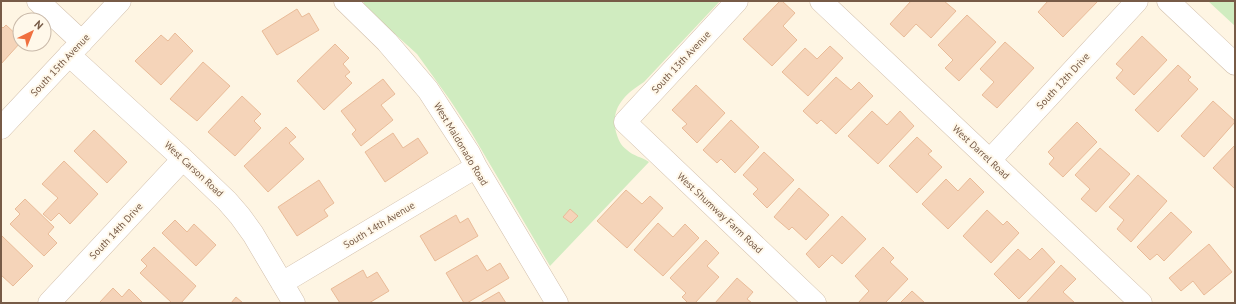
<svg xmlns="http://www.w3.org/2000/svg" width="1236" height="304" font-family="'PT Sans',sans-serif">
<rect width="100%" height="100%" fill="#fef5e3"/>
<path fill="#d0ecc0" d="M 363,1 L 720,1 L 644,82 C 625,94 610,108 616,132 C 618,139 621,146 627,150 C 633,156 642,157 649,162 L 550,266 L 471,132 L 450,100 L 417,54 L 365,7 Z
M 1208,1 L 1235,1 L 1235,26 Z"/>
<path fill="#f5d4b9" stroke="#e9bb98" d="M 780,1 L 782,1 L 795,13 L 783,26 L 797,40 L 772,66 L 743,39 Z
M 911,1 L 944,1 L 956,11 L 931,38 L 916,24 L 904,37 L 890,24 Z
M 1048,1 L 1098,1 L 1063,37 L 1038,12 Z
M 297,9 L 302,17 L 309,13 L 319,30 L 277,55 L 262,31 Z
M 967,15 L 996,42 L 959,81 L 945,68 L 953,60 L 938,45 Z
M 6,25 L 20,38 L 20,43 L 1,64 L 1,26 L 3,28 Z
M 175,33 L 193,51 L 161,85 L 135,61 L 161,35 L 168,41 Z
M 1142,36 L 1167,60 L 1134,95 L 1116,78 L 1123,70 L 1116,64 Z
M 1005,42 L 1034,68 L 997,108 L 982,95 L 994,82 L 980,69 Z
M 335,44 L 349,58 L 343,64 L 350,72 L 345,76 L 352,83 L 324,110 L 297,81 Z
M 830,46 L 843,58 L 808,96 L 782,72 L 805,48 L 817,59 Z
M 203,62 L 230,86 L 197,121 L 170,99 Z
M 1178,65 L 1191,77 L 1188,80 L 1198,89 L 1158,132 L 1135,110 Z
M 836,77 L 851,90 L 859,82 L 873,96 L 836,134 L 821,120 L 817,124 L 803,111 Z
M 383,79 L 395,94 L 381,105 L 393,120 L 361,146 L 352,134 L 356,130 L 341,111 Z
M 696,85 L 725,113 L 697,143 L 682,128 L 687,124 L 672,110 Z
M 242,96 L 261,114 L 254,121 L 261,128 L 235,156 L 208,132 Z
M 1213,101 L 1235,121 L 1235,122 L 1204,157 L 1181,136 Z
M 872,111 L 887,125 L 900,111 L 914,126 L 878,164 L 848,136 Z
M 731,120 L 759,147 L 735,173 L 721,159 L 717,163 L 703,150 Z
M 1077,122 L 1097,142 L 1063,177 L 1049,164 L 1054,158 L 1048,152 Z
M 286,127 L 296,137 L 289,143 L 304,159 L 268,192 L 244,166 Z
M 94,130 L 127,162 L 107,183 L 74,151 Z
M 393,133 L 403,148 L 418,138 L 428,153 L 385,182 L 365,152 Z
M 917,137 L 932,151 L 928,154 L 942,167 L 917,193 L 889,166 Z
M 1235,145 L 1235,189 L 1213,168 Z
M 1100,148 L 1130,174 L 1096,212 L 1081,199 L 1090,189 L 1075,175 Z
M 764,152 L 794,180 L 767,208 L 753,194 L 758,189 L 743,175 Z
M 64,161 L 98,194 L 70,224 L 59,213 L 51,221 L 43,214 L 58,198 L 42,184 Z
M 1138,175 L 1167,201 L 1131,242 L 1117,229 L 1124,220 L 1109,207 Z
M 970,178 L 984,192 L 948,229 L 922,204 L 946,179 L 958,191 Z
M 319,180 L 334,203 L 324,210 L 328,216 L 297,236 L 278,207 Z
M 799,188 L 829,215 L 806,240 L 792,227 L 789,230 L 774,217 Z
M 626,190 L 642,204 L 650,196 L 663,208 L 627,248 L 597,221 Z
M 25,199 L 54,227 L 48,234 L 57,243 L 44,256 L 10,224 L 20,214 L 15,209 Z
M 570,209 L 578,216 L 571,223 L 563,217 Z
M 987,210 L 1003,225 L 1007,221 L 1019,233 L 991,263 L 963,236 Z
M 1171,212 L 1192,232 L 1164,261 L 1157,254 L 1150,260 L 1137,247 Z
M 456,215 L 460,223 L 468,218 L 478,236 L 435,261 L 420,236 Z
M 842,216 L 866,239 L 842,264 L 832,255 L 819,268 L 806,254 Z
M 175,220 L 187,232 L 194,224 L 216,245 L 196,266 L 162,233 Z
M 658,223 L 673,237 L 685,224 L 699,238 L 663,276 L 634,250 Z
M 1,235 L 33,266 L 13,286 L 1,275 Z
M 706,240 L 719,253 L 707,266 L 719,277 L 695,303 L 688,303 L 682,297 L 686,293 L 670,278 Z
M 1209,244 L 1232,272 L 1204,295 L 1193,281 L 1181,291 L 1169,278 Z
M 154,247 L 196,286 L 181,303 L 172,303 L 140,273 L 147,266 L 141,260 Z
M 883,247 L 894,258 L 890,262 L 908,279 L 885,303 L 858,303 L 869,291 L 855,276 Z
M 1042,248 L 1055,262 L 1019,299 L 994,274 L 1018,249 L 1030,260 Z
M 477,255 L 487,271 L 500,263 L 509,278 L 467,303 L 464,303 L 446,273 Z
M 1061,265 L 1076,279 L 1063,292 L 1075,303 L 1026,303 Z
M 363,270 L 367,278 L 377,272 L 389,291 L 369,303 L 340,303 L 331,289 Z
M 737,278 L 753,292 L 747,299 L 752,303 L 715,303 Z
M 113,288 L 122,297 L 129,289 L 143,303 L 101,303 L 100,302 Z
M 912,291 L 925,303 L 900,303 Z
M 499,292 L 506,303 L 480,303 Z
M 236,297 L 243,303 L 231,303 Z"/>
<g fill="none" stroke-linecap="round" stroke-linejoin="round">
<defs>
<path id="minor" d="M 38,1 L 82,42
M 345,1 L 387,42 L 428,90 L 469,153 L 476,167 L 557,303
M 737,1 L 625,122 L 815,303
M 821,1 L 1141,303
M 1168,1 L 1235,64
M 69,55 L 183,159 L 227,201 L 240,216 L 253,234 L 294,303
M 1,128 L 120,1
M 990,160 L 1137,1
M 282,283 L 476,167
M 49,303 L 183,159"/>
</defs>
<use href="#minor" stroke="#d2bfab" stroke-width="23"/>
<use href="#minor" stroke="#fff" stroke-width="22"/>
</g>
<g text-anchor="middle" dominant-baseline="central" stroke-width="4" stroke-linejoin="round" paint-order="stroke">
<g font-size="10" fill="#775b47" stroke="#fff8ea">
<text transform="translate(681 62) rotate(-47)">South 13th Avenue</text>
<text transform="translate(60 65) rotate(-47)">South 15th Avenue</text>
<text transform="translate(1063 81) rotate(-47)">South 12th Drive</text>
<text transform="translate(461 144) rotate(59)">West Maldonado Road</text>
<text transform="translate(981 152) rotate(43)">West Darrel Road</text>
<text transform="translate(194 169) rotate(43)">West Carson Road</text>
<text transform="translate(720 213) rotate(43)">West Shumway Farm Road</text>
<text transform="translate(379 225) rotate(-31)">South 14th Avenue</text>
<text transform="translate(116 231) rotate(-47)">South 14th Drive</text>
</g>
</g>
<rect width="1236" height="304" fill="none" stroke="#775b47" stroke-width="4"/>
<g transform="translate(32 32) rotate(43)"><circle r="19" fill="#fff8ea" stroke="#c9b9a9"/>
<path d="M0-3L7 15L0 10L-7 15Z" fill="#f07040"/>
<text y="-6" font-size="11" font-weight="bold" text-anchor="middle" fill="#775b47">N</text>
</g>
</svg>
